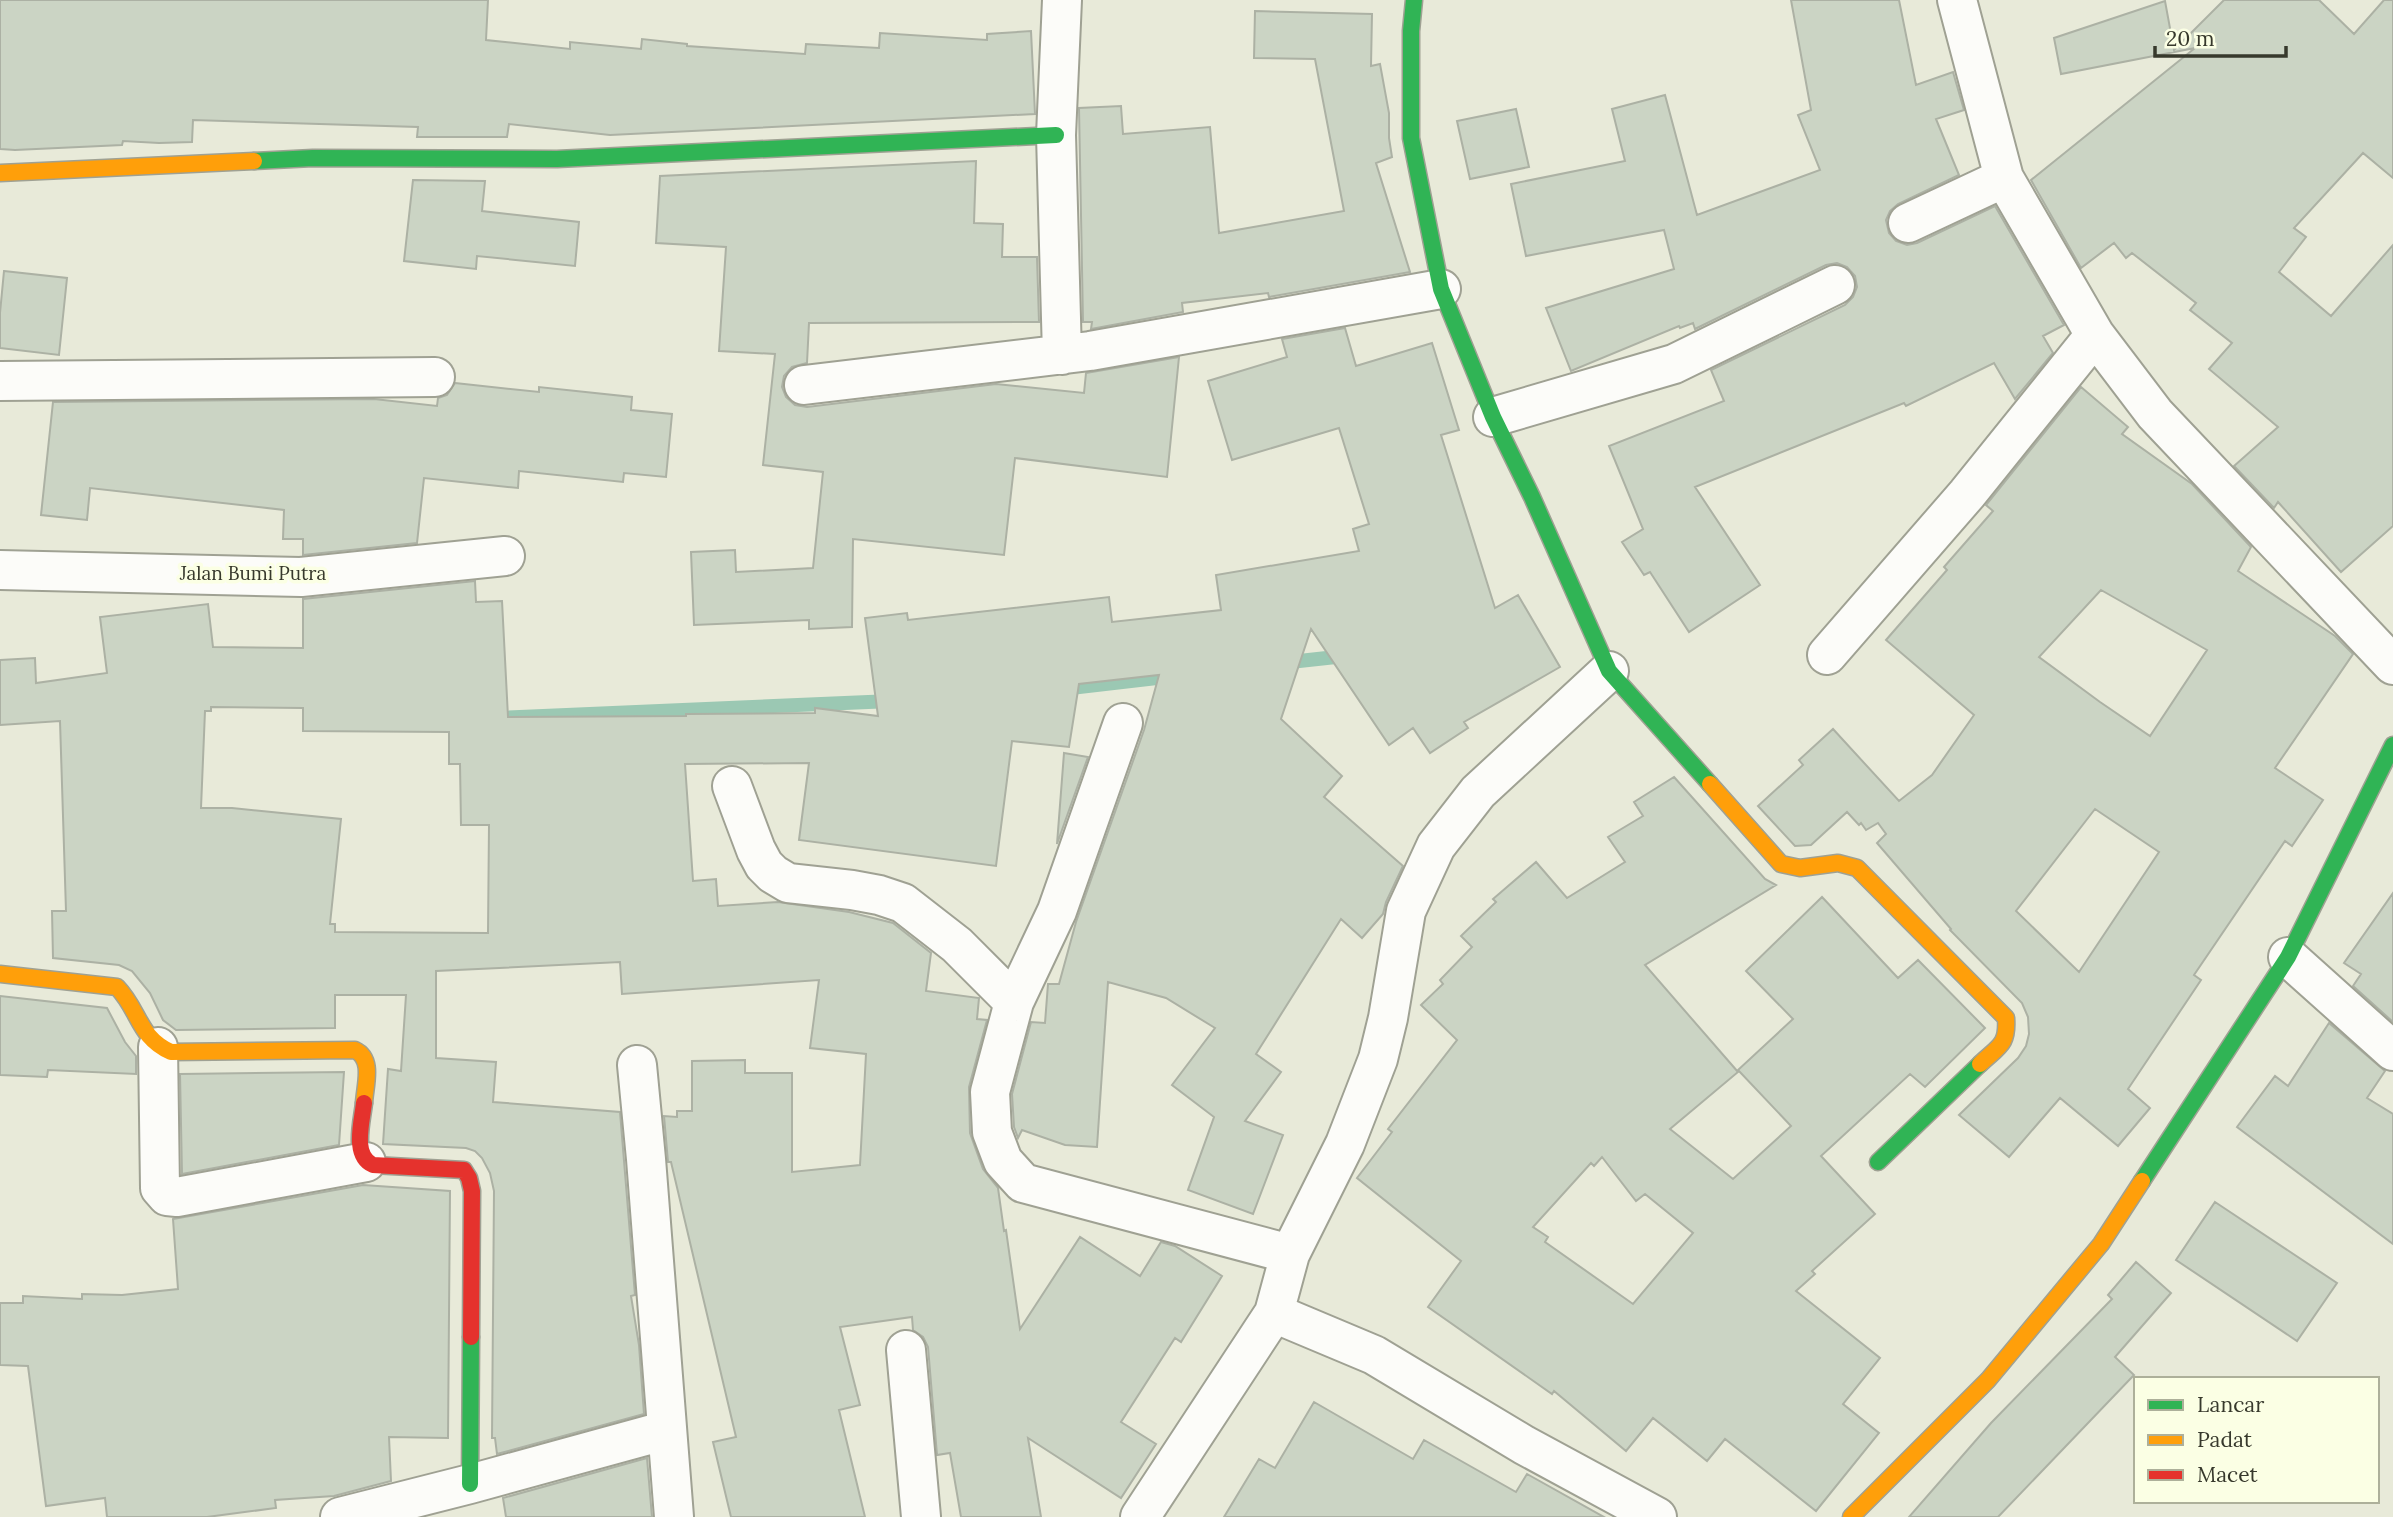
<svg xmlns="http://www.w3.org/2000/svg" width="2393" height="1517" font-family="Lora,serif">
<rect width="100%" height="100%" fill="#e8ead9"/>
<g fill="none" stroke-linecap="round" stroke-linejoin="round">
<path stroke="#9bc8b3" stroke-width="14" d="M 1281,663 L 1345,656
M 1062,689 L 1174,676
M 497,718 L 892,701"/>
</g>
<path fill="#cbd4c4" stroke="#acb1a4" stroke-width="2" fill-rule="evenodd" d="M 0,0 L 488,0 L 486,40 L 570,49 L 570,42 L 641,49 L 642,39 L 687,44 L 687,46 L 805,54 L 806,44 L 879,48 L 880,33 L 987,40 L 987,34 L 1031,31 L 1035,114 L 610,135 L 509,124 L 507,137 L 417,137 L 418,127 L 193,120 L 192,142 L 159,143 L 123,141 L 122,145 L 15,150 L 0,149 Z
M 1791,0 L 1899,0 L 1916,85 L 1953,72 L 1964,110 L 1936,119 L 1959,175 L 1898,204 L 1890,211 L 1886,220 L 1889,233 L 1896,241 L 1907,245 L 1917,243 L 1995,206 L 2064,325 L 2043,336 L 2053,353 L 2015,399 L 1994,363 L 1906,406 L 1904,403 L 1695,487 L 1760,585 L 1689,632 L 1650,572 L 1644,575 L 1622,542 L 1643,529 L 1609,446 L 1724,401 L 1711,370 L 1845,305 L 1853,297 L 1857,287 L 1855,276 L 1847,267 L 1837,263 L 1826,265 L 1695,329 L 1693,323 L 1680,328 L 1679,326 L 1571,371 L 1546,308 L 1674,269 L 1664,230 L 1526,256 L 1511,184 L 1625,161 L 1612,109 L 1665,95 L 1697,215 L 1820,170 L 1798,115 L 1811,110 Z
M 2224,0 L 2319,0 L 2354,34 L 2384,0 L 2393,0 L 2393,178 L 2363,153 L 2294,228 L 2306,237 L 2279,272 L 2331,316 L 2393,245 L 2393,526 L 2341,572 L 2278,502 L 2274,508 L 2234,466 L 2278,427 L 2209,369 L 2232,343 L 2190,310 L 2196,303 L 2132,253 L 2126,258 L 2114,243 L 2081,268 L 2031,180 L 2195,48 L 2061,74 L 2054,38 L 2165,1 L 2174,50 Z
M 1255,11 L 1372,14 L 1371,66 L 1380,64 L 1389,113 L 1389,138 L 1392,157 L 1376,163 L 1410,272 L 1269,297 L 1268,293 L 1182,303 L 1183,312 L 1091,329 L 1092,322 L 1083,322 L 1079,108 L 1121,106 L 1123,134 L 1210,127 L 1219,233 L 1344,211 L 1315,59 L 1254,58 Z
M 1516,109 L 1529,167 L 1470,179 L 1457,121 Z
M 976,161 L 974,223 L 1003,224 L 1002,257 L 1037,257 L 1039,322 L 809,323 L 807,363 L 792,367 L 784,376 L 782,387 L 786,397 L 795,405 L 807,407 L 996,384 L 1084,393 L 1086,373 L 1179,357 L 1167,477 L 1015,458 L 1004,555 L 853,539 L 852,627 L 809,629 L 809,620 L 694,625 L 691,552 L 735,550 L 736,572 L 813,568 L 823,472 L 763,465 L 775,354 L 719,351 L 726,247 L 656,243 L 660,176 Z
M 413,180 L 485,181 L 482,211 L 579,222 L 575,266 L 477,256 L 476,269 L 404,261 Z
M 4,271 L 67,278 L 59,355 L 0,348 L 0,313 Z
M 1345,328 L 1356,366 L 1432,343 L 1459,430 L 1441,435 L 1495,608 L 1518,595 L 1560,667 L 1464,722 L 1468,728 L 1430,753 L 1413,728 L 1389,745 L 1311,629 L 1281,719 L 1342,776 L 1324,797 L 1403,866 L 1386,902 L 1383,914 L 1362,938 L 1341,919 L 1256,1054 L 1281,1072 L 1245,1121 L 1283,1135 L 1253,1214 L 1188,1190 L 1214,1117 L 1172,1085 L 1215,1028 L 1166,998 L 1108,982 L 1097,1147 L 1065,1145 L 1022,1130 L 1018,1138 L 1014,1127 L 1012,1094 L 1031,1022 L 1045,1023 L 1048,984 L 1059,984 L 1076,922 L 1144,730 L 1159,675 L 1079,684 L 1069,747 L 1012,741 L 996,866 L 799,840 L 809,763 L 685,764 L 693,881 L 716,879 L 718,906 L 778,902 L 849,912 L 893,923 L 931,953 L 926,991 L 979,998 L 977,1019 L 987,1020 L 969,1087 L 970,1133 L 983,1169 L 998,1188 L 1004,1231 L 1006,1230 L 1020,1329 L 1080,1237 L 1140,1276 L 1161,1242 L 1175,1246 L 1222,1276 L 1181,1342 L 1175,1338 L 1121,1422 L 1156,1444 L 1121,1498 L 1028,1438 L 1041,1517 L 961,1517 L 950,1453 L 937,1455 L 928,1347 L 923,1337 L 913,1330 L 912,1317 L 840,1327 L 860,1405 L 839,1410 L 865,1517 L 731,1517 L 713,1442 L 736,1437 L 671,1162 L 668,1162 L 664,1116 L 677,1117 L 677,1111 L 692,1111 L 692,1061 L 745,1060 L 745,1073 L 792,1073 L 792,1172 L 860,1165 L 866,1054 L 810,1048 L 819,980 L 622,994 L 620,962 L 436,971 L 436,1058 L 496,1062 L 493,1102 L 620,1112 L 635,1295 L 631,1296 L 639,1345 L 644,1414 L 497,1454 L 495,1438 L 492,1438 L 494,1191 L 490,1173 L 482,1158 L 475,1151 L 466,1148 L 383,1144 L 388,1069 L 401,1071 L 406,995 L 335,995 L 335,1028 L 176,1030 L 163,1020 L 150,993 L 132,971 L 119,965 L 53,958 L 52,911 L 66,911 L 60,721 L 0,725 L 0,660 L 35,658 L 36,683 L 107,673 L 100,617 L 208,604 L 213,647 L 303,648 L 303,599 L 475,581 L 476,602 L 502,601 L 508,717 L 686,716 L 686,714 L 815,713 L 815,708 L 878,716 L 865,618 L 907,613 L 908,620 L 1109,597 L 1112,622 L 1221,610 L 1216,575 L 1359,551 L 1353,529 L 1369,524 L 1339,428 L 1232,460 L 1208,381 L 1287,357 L 1282,339 ZM 211,707 L 303,708 L 303,731 L 449,732 L 449,764 L 460,764 L 461,825 L 489,825 L 488,933 L 335,932 L 335,924 L 330,924 L 341,819 L 232,808 L 201,808 L 205,711 L 211,711 Z
M 455,383 L 539,392 L 539,387 L 632,397 L 631,410 L 672,414 L 666,477 L 624,473 L 623,482 L 519,471 L 518,488 L 424,478 L 417,543 L 303,555 L 303,539 L 283,539 L 284,510 L 90,488 L 87,520 L 41,515 L 53,402 L 374,399 L 437,406 L 438,398 L 447,395 Z
M 2081,387 L 2128,427 L 2122,434 L 2192,484 L 2251,547 L 2238,571 L 2335,636 L 2353,654 L 2275,768 L 2323,800 L 2292,846 L 2285,841 L 2194,975 L 2201,980 L 2128,1089 L 2150,1108 L 2118,1146 L 2060,1098 L 2009,1157 L 1959,1115 L 2018,1058 L 2026,1046 L 2029,1034 L 2028,1017 L 2022,1003 L 1950,930 L 1951,929 L 1877,843 L 1886,834 L 1878,823 L 1866,830 L 1861,823 L 1859,825 L 1847,812 L 1811,845 L 1795,846 L 1758,806 L 1803,765 L 1799,760 L 1833,729 L 1899,801 L 1932,775 L 1974,715 L 1886,640 L 1947,570 L 1944,567 L 1993,511 L 1986,505 ZM 2101,590 L 2207,650 L 2150,736 L 2100,702 L 2039,657 ZM 2095,809 L 2159,852 L 2079,972 L 2016,911 Z
M 1064,753 L 1088,757 L 1057,844 Z
M 1674,777 L 1765,879 L 1776,885 L 1645,965 L 1738,1072 L 1670,1129 L 1733,1179 L 1791,1126 L 1738,1070 L 1793,1019 L 1746,971 L 1822,897 L 1898,978 L 1918,960 L 1985,1028 L 1925,1087 L 1910,1074 L 1821,1156 L 1875,1214 L 1812,1271 L 1815,1274 L 1796,1291 L 1880,1358 L 1843,1404 L 1879,1433 L 1816,1511 L 1725,1439 L 1707,1461 L 1653,1418 L 1626,1451 L 1554,1391 L 1552,1394 L 1428,1307 L 1461,1261 L 1357,1178 L 1392,1132 L 1388,1129 L 1457,1040 L 1421,1005 L 1443,984 L 1440,980 L 1472,947 L 1461,936 L 1496,902 L 1493,899 L 1536,862 L 1567,898 L 1625,862 L 1608,837 L 1643,816 L 1634,802 ZM 1602,1157 L 1636,1201 L 1645,1194 L 1693,1233 L 1633,1304 L 1545,1242 L 1548,1237 L 1533,1227 L 1591,1163 L 1594,1166 Z
M 2393,893 L 2393,1022 L 2353,986 L 2361,974 L 2344,963 Z
M 0,996 L 107,1008 L 125,1042 L 136,1056 L 136,1074 L 48,1070 L 47,1077 L 0,1075 Z
M 2329,1023 L 2385,1071 L 2367,1098 L 2393,1114 L 2393,1244 L 2237,1127 L 2275,1076 L 2288,1086 Z
M 344,1072 L 339,1145 L 182,1174 L 180,1074 Z
M 363,1185 L 450,1191 L 448,1438 L 389,1437 L 391,1481 L 334,1496 L 275,1500 L 276,1508 L 207,1517 L 107,1517 L 105,1498 L 46,1506 L 28,1366 L 0,1365 L 0,1303 L 23,1303 L 23,1296 L 82,1299 L 82,1294 L 122,1295 L 178,1289 L 173,1219 Z
M 2215,1202 L 2337,1283 L 2297,1341 L 2176,1260 Z
M 2136,1262 L 2171,1293 L 2115,1357 L 2134,1375 L 1998,1517 L 1909,1517 L 1991,1423 L 2112,1299 L 2108,1295 Z
M 1314,1402 L 1413,1459 L 1424,1440 L 1516,1492 L 1527,1474 L 1604,1517 L 1224,1517 L 1259,1459 L 1275,1468 Z
M 647,1458 L 652,1517 L 506,1517 L 503,1498 Z"/>
<g fill="none" stroke-linecap="round" stroke-linejoin="round">
<defs>
<path id="street" d="M 1957,0 L 2004,178 L 2095,335 L 2155,414 L 2393,665
M 1908,223 L 2004,178
M 1062,355 L 1056,135 L 1062,0
M 0,381 L 435,377
M 804,385 L 1090,351 L 1441,289
M 1493,417 L 1674,364 L 1835,285
M 0,570 L 301,577 L 505,556
M 1827,655 L 1967,494 L 2095,335
M 1123,723 L 1057,911 L 1014,1002 L 990,1092 L 992,1132 L 1003,1161 L 1023,1183 L 1290,1254
M 732,786 L 756,850 L 764,865 L 773,874 L 788,883 L 852,890 L 879,895 L 903,903 L 957,945 L 1014,1002
M 2288,957 L 2393,1051
M 158,1047 L 160,1188 L 167,1196 L 177,1197 L 366,1162
M 637,1065 L 646,1159 L 674,1517
M 1274,1313 L 1290,1254 L 1345,1144 L 1378,1059 L 1388,1018 L 1406,911 L 1436,846 L 1478,792 L 1609,671
M 906,1350 L 921,1517
M 340,1517 L 470,1484 L 667,1430
M 1140,1517 L 1274,1313 L 1374,1355 L 1524,1445 L 1657,1517"/>
<path id="fast" d="M 1414,0 L 1411,31 L 1411,138 L 1441,289 L 1493,417 L 1532,497 L 1609,671 L 1710,784
M 254,161 L 313,158 L 557,159 L 1056,135
M 1878,1162 L 1980,1064
M 2142,1181 L 2288,957 L 2393,745
M 470,1484 L 471,1337"/>
<path id="slow" d="M 0,173 L 254,161
M 1710,784 L 1781,864 L 1800,868 L 1838,863 L 1857,868 L 2006,1018 C 2008,1045 1999,1046 1980,1064
M 0,974 L 117,987 C 140,1011 138,1037 171,1052 L 355,1050 C 374,1059 365,1085 364,1103
M 1851,1517 L 1988,1380 L 2101,1244 L 2142,1181"/>
<path id="jam" d="M 364,1103 C 362,1122 352,1156 373,1165 L 464,1170 L 469,1178 L 472,1191 L 471,1337"/>
</defs>
<use href="#street" stroke="#9fa193" stroke-width="42"/>
<use href="#fast" stroke="#9fa193" stroke-width="19"/>
<use href="#slow" stroke="#9fa193" stroke-width="19"/>
<use href="#jam" stroke="#9fa193" stroke-width="19"/>
<use href="#street" stroke="#fcfcf9" stroke-width="38"/>
<use href="#fast" stroke="#30b455" stroke-width="16"/>
<use href="#slow" stroke="#ff9f0a" stroke-width="16"/>
<use href="#jam" stroke="#e5322d" stroke-width="16"/>
</g>
<g text-anchor="middle" dominant-baseline="central" stroke-width="7" stroke-linejoin="round" paint-order="stroke">
<g font-size="19" fill="#37392c" stroke="#fbffe4">
<text x="253" y="573">Jalan Bumi Putra</text>
</g>
</g>
<rect x="2134" y="1377" width="245" height="126" fill="#fbffe4" stroke="#adb09a" stroke-width="2"/>
<rect x="2148" y="1400" width="35" height="10" fill="#30b455" stroke="#adb09a" stroke-width="2"/>
<text x="2197" y="1412" font-size="21" fill="#37392c">Lancar</text>
<rect x="2148" y="1435" width="35" height="10" fill="#ff9f0a" stroke="#adb09a" stroke-width="2"/>
<text x="2197" y="1447" font-size="21" fill="#37392c">Padat</text>
<rect x="2148" y="1470" width="35" height="10" fill="#e5322d" stroke="#adb09a" stroke-width="2"/>
<text x="2197" y="1482" font-size="21" fill="#37392c">Macet</text>
<path d="M2155 46v10h131v-10" fill="none" stroke="#37392c" stroke-width="3.5"/>
<text x="2166" y="46" font-size="21" fill="#37392c" stroke="#fbffe4" stroke-width="5" paint-order="stroke">20 m</text>
</svg>
